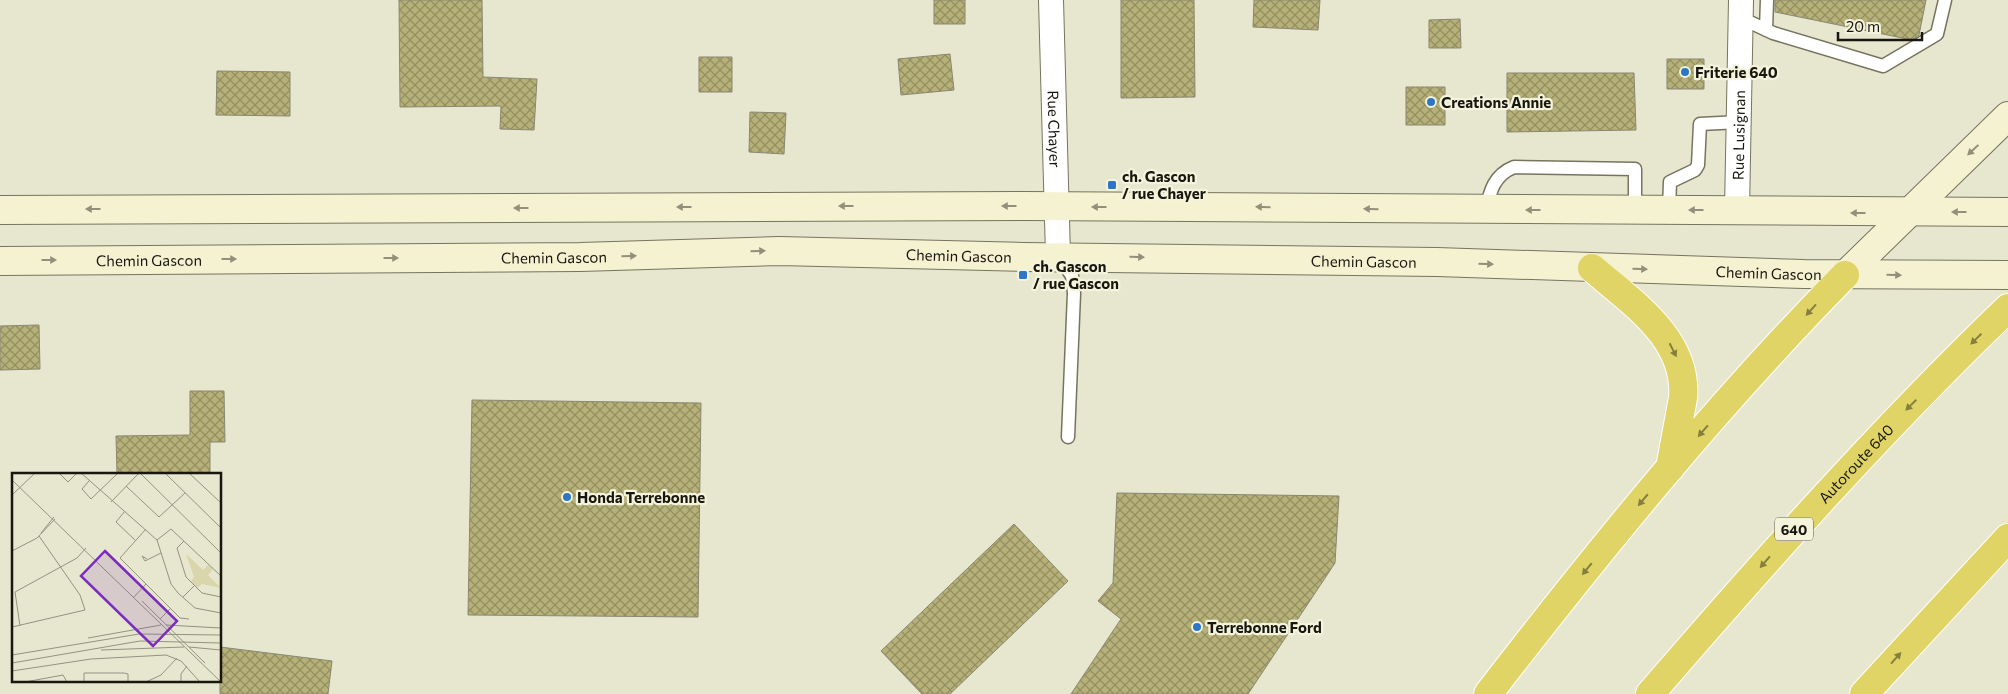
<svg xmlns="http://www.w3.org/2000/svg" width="2008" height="694" font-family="Commissioner,sans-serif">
<defs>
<pattern id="building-cross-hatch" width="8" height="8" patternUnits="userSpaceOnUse" patternTransform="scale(1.25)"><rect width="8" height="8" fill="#b6b178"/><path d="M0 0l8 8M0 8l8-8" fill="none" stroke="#938f61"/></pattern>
</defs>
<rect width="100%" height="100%" fill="#e7e6ce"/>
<path fill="url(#building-cross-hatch)" stroke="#898772" d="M 399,0 L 482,0 L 483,77 L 537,79 L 534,130 L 500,129 L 501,106 L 400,107 Z
M 934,0 L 965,0 L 965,24 L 934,24 Z
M 1121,0 L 1194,0 L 1195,97 L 1121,98 Z
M 1254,0 L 1320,0 L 1318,30 L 1253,27 Z
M 1775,0 L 1926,0 L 1919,35 L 1912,40 L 1775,12 Z
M 1460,19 L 1461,48 L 1429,48 L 1429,20 Z
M 950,54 L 954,90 L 901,95 L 898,59 Z
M 699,57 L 732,57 L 732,92 L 699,92 Z
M 1667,59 L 1704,59 L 1704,89 L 1667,89 Z
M 217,71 L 290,72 L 290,116 L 216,115 Z
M 1507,73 L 1634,73 L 1636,130 L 1507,132 Z
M 1406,87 L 1445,87 L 1445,125 L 1406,125 Z
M 750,112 L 786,113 L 784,154 L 749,152 Z
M 39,325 L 40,369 L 0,370 L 0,326 Z
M 190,391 L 224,391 L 225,442 L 210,442 L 210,474 L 117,474 L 116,436 L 190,435 Z
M 472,400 L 701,403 L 698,617 L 468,615 Z
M 1117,493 L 1339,496 L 1335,563 L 1248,694 L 1071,694 L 1121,619 L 1098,601 L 1113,583 Z
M 1014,524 L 1068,581 L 950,694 L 922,694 L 881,651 Z
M 220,647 L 332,661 L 328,694 L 220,694 Z"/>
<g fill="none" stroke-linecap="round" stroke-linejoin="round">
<defs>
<path id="lane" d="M 1741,18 L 1773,33 L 1883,66 L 1937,34 L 1945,0
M 1766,30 L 1767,0
M 1486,210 C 1490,191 1494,175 1514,167 L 1635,169 L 1635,210
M 1669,210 L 1670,182 L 1695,170 L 1698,165 L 1700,124 L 1740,122
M 1060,258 L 1072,276 L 1074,293 L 1068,437"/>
<g id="street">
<path id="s1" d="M 1051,0 L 1058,256"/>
<path id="s2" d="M 1737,210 L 1741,0"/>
</g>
<g id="secondary">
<path d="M 0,210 L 1025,206 L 2008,212"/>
<path id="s3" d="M 0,261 L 580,257 L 779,251 L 1024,257 L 1437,262 L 1804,274 L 2008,275"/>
<path d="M 1845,275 L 2008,116"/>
</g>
<g id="highway">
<path d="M 1592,268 C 1631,302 1688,338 1683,398 L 1670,468"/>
<path d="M 1488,694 C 1600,549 1716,406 1845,275"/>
<path id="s4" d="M 1650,694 C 1765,561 1881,430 2008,308"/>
<path d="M 1864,694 L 2008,538"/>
</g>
</defs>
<use href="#lane" stroke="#76745f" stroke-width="15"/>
<use href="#street" stroke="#76745f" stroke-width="26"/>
<use href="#secondary" stroke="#76745f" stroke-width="30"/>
<use href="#highway" stroke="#fff" stroke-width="30"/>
<use href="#lane" stroke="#fff" stroke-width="12"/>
<use href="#street" stroke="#fff" stroke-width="24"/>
<use href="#secondary" stroke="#f5f2d1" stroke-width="28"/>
<use href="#highway" stroke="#dfd465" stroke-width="28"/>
</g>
<defs><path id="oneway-solid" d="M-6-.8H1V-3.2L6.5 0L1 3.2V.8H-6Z" transform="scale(1.25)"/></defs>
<g fill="#928f7a">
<use href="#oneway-solid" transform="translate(1973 150) rotate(137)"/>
<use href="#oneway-solid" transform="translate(846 206) rotate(180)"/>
<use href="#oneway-solid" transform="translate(1009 206) rotate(180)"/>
<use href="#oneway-solid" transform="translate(684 207) rotate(180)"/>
<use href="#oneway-solid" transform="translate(1099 207) rotate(180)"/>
<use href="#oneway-solid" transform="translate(1263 207) rotate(-179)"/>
<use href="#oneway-solid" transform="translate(521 208) rotate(180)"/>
<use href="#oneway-solid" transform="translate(93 209) rotate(180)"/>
<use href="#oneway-solid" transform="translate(1371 209) rotate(-179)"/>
<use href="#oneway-solid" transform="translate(1533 210) rotate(-180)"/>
<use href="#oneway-solid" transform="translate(1696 210) rotate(180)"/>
<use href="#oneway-solid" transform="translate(1959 212) rotate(180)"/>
<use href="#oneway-solid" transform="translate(1858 213) rotate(180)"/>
<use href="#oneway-solid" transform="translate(758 251) rotate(-2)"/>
<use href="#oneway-solid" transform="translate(629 256) rotate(-2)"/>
<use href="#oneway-solid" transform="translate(1137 257) rotate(1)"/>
<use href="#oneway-solid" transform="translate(391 258)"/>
<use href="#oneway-solid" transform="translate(229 259)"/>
<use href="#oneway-solid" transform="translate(49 260)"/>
<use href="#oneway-solid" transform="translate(1486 264) rotate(2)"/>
<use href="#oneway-solid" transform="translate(1640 269) rotate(2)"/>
<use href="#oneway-solid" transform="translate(1894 275) rotate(1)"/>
</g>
<g fill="#857f3e">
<use href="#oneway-solid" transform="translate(1811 310) rotate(132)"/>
<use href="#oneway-solid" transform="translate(1976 339) rotate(136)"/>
<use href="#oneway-solid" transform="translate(1673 350) rotate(63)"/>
<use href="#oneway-solid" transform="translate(1911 405) rotate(135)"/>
<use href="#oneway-solid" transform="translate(1703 431) rotate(131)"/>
<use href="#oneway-solid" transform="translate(1643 500) rotate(130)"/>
<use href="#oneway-solid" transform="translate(1765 562) rotate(131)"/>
<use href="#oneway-solid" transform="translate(1587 569) rotate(129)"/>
<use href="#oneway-solid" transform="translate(1896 658) rotate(-48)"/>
</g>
<g fill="#2d76c7" stroke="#f4f3db" stroke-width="2">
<circle cx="1685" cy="72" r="5"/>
<circle cx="1431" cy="102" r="5"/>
<rect x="1107" y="180" width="10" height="10" rx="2.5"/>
<rect x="1018" y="270" width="10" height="10" rx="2.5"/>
<circle cx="567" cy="497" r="5"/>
<circle cx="1197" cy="627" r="5"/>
</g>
<g text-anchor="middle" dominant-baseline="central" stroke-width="4.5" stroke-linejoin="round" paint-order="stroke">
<rect fill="#f4f3db" stroke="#5a594c" stroke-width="1" x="1775" y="517.5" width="38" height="23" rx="4"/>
<g font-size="14" font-weight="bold" fill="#18170f">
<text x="1794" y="529">640</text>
</g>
<g font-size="15" font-weight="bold" fill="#18170f" stroke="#f4f3db" text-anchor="start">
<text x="1695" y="72">Friterie 640</text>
<text x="1441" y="102">Creations Annie</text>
<text x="1122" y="176">ch. Gascon<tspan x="1122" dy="17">/ rue Chayer</tspan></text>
<text x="1033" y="266">ch. Gascon<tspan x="1033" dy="17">/ rue Gascon</tspan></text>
<text x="577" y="497">Honda Terrebonne</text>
<text x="1207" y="627">Terrebonne Ford</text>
</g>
<g font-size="15" fill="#18170f" stroke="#f4f3db">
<text stroke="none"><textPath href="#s1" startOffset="129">Rue Chayer</textPath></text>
<text stroke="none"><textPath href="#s2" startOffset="75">Rue Lusignan</textPath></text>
<text stroke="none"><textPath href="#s3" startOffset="959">Chemin Gascon</textPath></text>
<text stroke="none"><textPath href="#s3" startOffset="554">Chemin Gascon</textPath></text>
<text stroke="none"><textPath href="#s3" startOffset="149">Chemin Gascon</textPath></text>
<text stroke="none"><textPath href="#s3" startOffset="1364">Chemin Gascon</textPath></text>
<text stroke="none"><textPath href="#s3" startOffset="1769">Chemin Gascon</textPath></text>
<text stroke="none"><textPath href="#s4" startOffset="309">Autoroute 640</textPath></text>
</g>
</g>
<g transform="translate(12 473)">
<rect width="209" height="209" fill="#e7e6ce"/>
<path d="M 174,81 L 191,97 L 196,92 L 201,96 L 196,102 L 209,115 L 190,111 L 185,115 L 179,108 L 182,104 Z" fill="#dad6ac"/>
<path fill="none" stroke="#949382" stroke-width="1" d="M 47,0 L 56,9 L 65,0M 69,0 L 145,67 L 159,111 L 166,120 L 183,135 L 209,140M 128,0 L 209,80M 153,0 L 209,55M 177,0 L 209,30M 0,7 L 209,209M 77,8 L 70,16 L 79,26 L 106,0M 114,13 L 147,44 L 173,20M 0,22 L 23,0M 99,29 L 127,0M 113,38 L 104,49 L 123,67M 134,56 L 108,85 L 168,145 L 177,146M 29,60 L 42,44M 145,67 L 159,56 L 209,103M 172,68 L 165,75 L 174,104 L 190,120 L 209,124M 0,78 L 25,65 L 43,46M 135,86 L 130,83 L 133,88 L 149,80M 122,124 L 134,111M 171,124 L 182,113M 130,128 L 193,190M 148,146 L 159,135M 154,152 L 209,155M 8,153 L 3,119 L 65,85 L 74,75M 0,154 L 73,137 L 68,122 L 27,63M 76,165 L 149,152M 177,174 L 209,177M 89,177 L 172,174M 0,182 L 127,161 L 209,162M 0,190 L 128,168 L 209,170M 0,198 L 79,186 L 154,182 L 169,188 L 188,209M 13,209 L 51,202 L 55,209M 72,209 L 72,200 L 112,200 L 116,201 L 116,209M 134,209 L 149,202 L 165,185M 169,209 L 169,201 L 175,193"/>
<path fill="#7b2cbf" fill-opacity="0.15" stroke="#7b2cbf" stroke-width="2.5" d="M 93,78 L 165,148 L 141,173 L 69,103 Z"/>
<rect width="209" height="209" fill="none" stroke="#18170f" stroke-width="2.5"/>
</g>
<path d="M1838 32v8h84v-8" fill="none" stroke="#18170f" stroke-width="2.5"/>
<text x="1846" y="32" font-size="15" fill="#18170f" stroke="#f4f3db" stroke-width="4" paint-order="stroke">20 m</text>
</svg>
